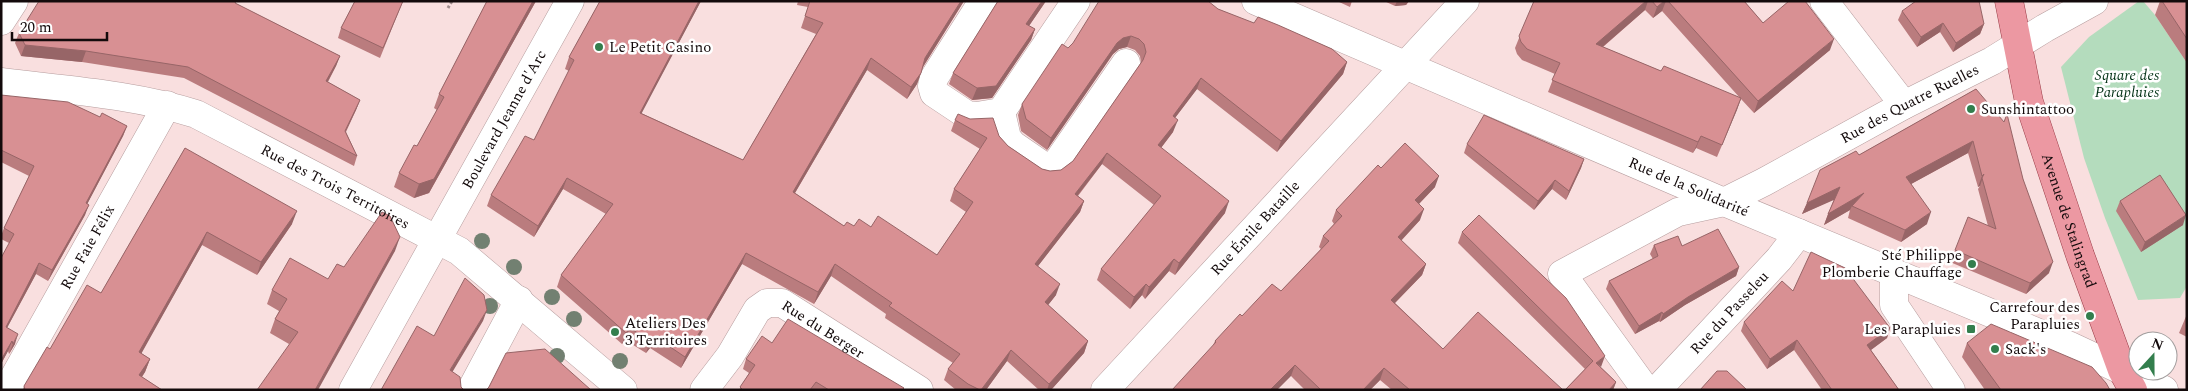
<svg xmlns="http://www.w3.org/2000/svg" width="2188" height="391" font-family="Spectral,serif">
<rect width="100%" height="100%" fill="#f9dfdf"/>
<path fill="#b4dcbd" d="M 2139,1 L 2143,1 L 2155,15 L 2187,63 L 2187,286 L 2180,298 L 2138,300 L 2105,218 L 2084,158 L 2061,67 L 2089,37 Z"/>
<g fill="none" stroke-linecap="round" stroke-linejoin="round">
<defs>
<g id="minor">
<path d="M 983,1 L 934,78 L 932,86 L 934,93 L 967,115 L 977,116 L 1001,112 L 1076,1"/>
<path id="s1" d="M 1256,1 L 1724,202 L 2070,346 L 2164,390"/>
<path d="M 1824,1 L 1904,105"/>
<path d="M 1,21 L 14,1"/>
<path id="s2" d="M 1,82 C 66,90 133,94 196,114 L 459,251 L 623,390"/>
<path d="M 1001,112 L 1007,138 L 1013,145 L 1042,165 L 1050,167 L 1056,164 L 1126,63"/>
<path d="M 1894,273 L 1894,305 L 1951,390"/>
<path id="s3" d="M 7,390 L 167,105"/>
<path id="s4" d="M 353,390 L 570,1"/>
<path d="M 471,390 L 519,300"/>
<path id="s5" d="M 704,390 L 730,356 L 757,310 L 767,303 L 782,303 L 919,390"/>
<path id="s6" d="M 1105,390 L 1465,1"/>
<path id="s7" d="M 1646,390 L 1562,274 L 1678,212 L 1724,202 L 1764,182 L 1904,105 L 1992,61 L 2045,28 L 2094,1"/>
<path id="s8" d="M 1657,390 L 1779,259 L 1799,233"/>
</g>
<g id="major">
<path id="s9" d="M 2009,1 L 2029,102 L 2080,255 L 2122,370 L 2133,390"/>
</g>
</defs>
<use href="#minor" stroke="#b69d9e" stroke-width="29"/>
<use href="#major" stroke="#983a45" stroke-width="29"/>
<path stroke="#9e8b8b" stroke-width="3" stroke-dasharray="2.5 2.5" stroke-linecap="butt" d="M 448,8 L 452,1"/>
<use href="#minor" stroke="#fff" stroke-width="28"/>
<use href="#major" stroke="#ec98a2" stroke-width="28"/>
</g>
<g fill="#728071">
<circle cx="482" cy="241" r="8"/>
<circle cx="514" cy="267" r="8"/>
<circle cx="552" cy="297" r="8"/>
<circle cx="490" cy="306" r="8"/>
<circle cx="574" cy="319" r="8"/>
<circle cx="557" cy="356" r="8"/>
<circle cx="620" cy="361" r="8"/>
</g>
<path fill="#ba7c7e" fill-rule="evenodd" d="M 355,1 L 403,1 L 380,58 L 338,38 L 341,28 Z
M 487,1 L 536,1 L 429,193 L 414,198 L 394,187 L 399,173 L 417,146 L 437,110 L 434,108 L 439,94 Z
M 600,1 L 701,1 L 641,113 L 743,160 L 816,34 L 801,28 L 808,7 L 797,5 L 798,1 L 964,1 L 923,67 L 917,84 L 907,99 L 867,70 L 795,193 L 844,226 L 871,227 L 937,255 L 966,212 L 950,201 L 954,189 L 980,149 L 951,131 L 955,120 L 999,136 L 1008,146 L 1042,169 L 1050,171 L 1061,170 L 1073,161 L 1141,63 L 1140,56 L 1135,50 L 1127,47 L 1119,49 L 1113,54 L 1047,150 L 1021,131 L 1018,115 L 1022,104 L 1068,48 L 1218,9 L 1347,62 L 1343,74 L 1277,152 L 1197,89 L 1175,118 L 1173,132 L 1161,148 L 1225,213 L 1175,275 L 1169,271 L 1145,299 L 1142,295 L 1130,309 L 1097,280 L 1101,269 L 1154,205 L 1102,164 L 1078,196 L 1084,201 L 1080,212 L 1038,266 L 1056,295 L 1048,305 L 1088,341 L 1084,353 L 1051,390 L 1039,390 L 1007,361 L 986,390 L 956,390 L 944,380 L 948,369 L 953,363 L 885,318 L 886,314 L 831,276 L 814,304 L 742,264 L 681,368 L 650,348 L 646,353 L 625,340 L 622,344 L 557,287 L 561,275 L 606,214 L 563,189 L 534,237 L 487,206 L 491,195 L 534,140 L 569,71 L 565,69 L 569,57 Z
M 998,1 L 1046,1 L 1029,26 L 1035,29 L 1031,40 L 992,98 L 972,100 L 949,84 L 953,73 Z
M 1337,1 L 1352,1 L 1350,7 Z
M 1384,1 L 1409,1 L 1406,5 L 1395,6 Z
M 1534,1 L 1744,1 L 1763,23 L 1830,50 L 1754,113 L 1741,99 L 1717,157 L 1696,148 L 1693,153 L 1548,92 L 1555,74 L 1522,60 L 1517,54 L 1515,48 ZM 1645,10 L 1653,18 L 1662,11 L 1740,98 L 1661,71 L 1603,47 Z
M 2160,1 L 2187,1 L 2187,63 L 2155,15 Z
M 236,4 L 340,56 L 336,66 L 328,82 L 360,100 L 356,110 L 346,132 L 357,156 L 354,166 L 184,78 L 82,62 L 21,56 L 15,43 L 19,33 Z
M 1902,11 L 1984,24 L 1980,34 L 1953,52 L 1940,32 L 1917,47 L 1898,20 Z
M 1976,89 L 2023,179 L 2049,273 L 2026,294 L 1950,262 L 1955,250 L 1988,226 L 1978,189 L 1980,186 L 1978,187 L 1968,153 L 1911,184 L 1927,224 L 1901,242 L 1848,218 L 1850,210 L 1824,225 L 1834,199 L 1802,214 L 1807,203 L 1859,155 Z
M 1,95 L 100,117 L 127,126 L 123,136 L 87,204 L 85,215 L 48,281 L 36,274 L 7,328 L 15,344 L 9,354 L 8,351 L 1,364 L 9,243 L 1,239 L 1,236 L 4,228 L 29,176 L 1,162 Z
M 1467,144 L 1584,159 L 1581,168 L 1566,200 L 1552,189 L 1534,210 L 1464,153 Z
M 185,148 L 292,224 L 257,275 L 202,245 L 141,353 L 150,359 L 145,372 L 142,377 L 162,390 L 23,390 L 24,386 L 50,349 L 101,293 Z
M 1381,168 L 1435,187 L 1419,204 L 1420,220 L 1401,241 L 1426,264 L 1422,275 L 1395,303 L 1443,349 L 1563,390 L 1392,390 L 1380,380 L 1370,390 L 1305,390 L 1291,376 L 1213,345 L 1215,341 L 1242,316 L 1281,291 L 1321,249 L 1319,247 L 1323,236 L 1334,224 L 1332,221 L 1336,210 Z
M 2120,201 L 2183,225 L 2141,252 L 2116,211 Z
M 1462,232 L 1616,382 L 1613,390 L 1565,390 L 1585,369 L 1458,243 Z
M 1654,245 L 1682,246 L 1739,267 L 1736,276 L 1685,305 L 1660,322 L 1659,321 L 1635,334 L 1606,289 L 1609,281 L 1653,259 L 1650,254 Z
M 395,251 L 289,344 L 270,333 L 275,319 L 279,311 L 267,304 L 272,290 L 328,279 L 344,267 Z
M 1793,291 L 1890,328 L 1887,338 L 1871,350 L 1899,390 L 1822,390 L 1794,350 L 1767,369 L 1741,331 L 1744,322 Z
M 2187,314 L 2187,337 L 2179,333 Z
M 772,343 L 903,390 L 739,390 L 749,373 L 743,369 L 746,359 Z
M 1967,343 L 2110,390 L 1985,390 L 1962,357 Z"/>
<path fill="#976567" d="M 533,1 L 536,1 L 429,193 L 414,198 L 419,184 Z
M 699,1 L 701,1 L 636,124 L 640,113 Z
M 961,1 L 964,1 L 921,70 L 925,58 Z
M 1042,1 L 1046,1 L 1022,36 L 1026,24 Z
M 1397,1 L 1409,1 L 1406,5 L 1395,6 Z
M 1646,1 L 1648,1 L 1645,10 L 1592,56 L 1596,44 Z
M 1664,1 L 1666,1 L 1662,11 L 1653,18 L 1657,7 Z
M 1943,23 L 1940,32 L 1917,47 L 1921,37 Z
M 1984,24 L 1980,34 L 1953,52 L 1956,43 Z
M 1035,29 L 1031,40 L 992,98 L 972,100 L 977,88 Z
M 1131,36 L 1127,47 L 1119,49 L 1113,54 L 1047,150 L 1051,138 L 1117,43 L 1123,38 Z
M 1834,39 L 1830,50 L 1754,113 L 1758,101 Z
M 25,45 L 86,51 L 82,62 L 21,56 Z
M 340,56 L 336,66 L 322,92 L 326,81 Z
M 871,58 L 867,70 L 789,203 L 793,192 Z
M 1347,62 L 1343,74 L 1277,152 L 1281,141 Z
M 921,73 L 917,84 L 907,99 L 911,87 Z
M 1201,78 L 1197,89 L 1168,127 L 1173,116 Z
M 1741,98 L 1737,110 L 1717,157 L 1722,145 Z
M 360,100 L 356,110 L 341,141 L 345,131 Z
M 1178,120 L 1173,132 L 1154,157 L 1158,145 Z
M 127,126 L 123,136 L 82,214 L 86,203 Z
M 1701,136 L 1696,148 L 1693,153 L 1698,142 Z
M 1973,141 L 1968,153 L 1902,189 L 1906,177 Z
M 1107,153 L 1102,164 L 1070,205 L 1075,194 Z
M 1584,159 L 1581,168 L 1566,200 L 1569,191 Z
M 1984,174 L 1980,186 L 1978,187 L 1982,176 Z
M 1439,176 L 1435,187 L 1411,212 L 1415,200 Z
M 567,178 L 563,189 L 534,237 L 538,226 Z
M 1555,180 L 1552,189 L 1534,210 L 1538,201 Z
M 1840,187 L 1836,199 L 1802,214 L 1807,203 Z
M 1864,193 L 1852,206 L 1850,210 L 1824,225 L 1828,214 Z
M 1084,201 L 1080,212 L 1031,275 L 1035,264 Z
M 1229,201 L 1225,213 L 1175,275 L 1179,263 Z
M 89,205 L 85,215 L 48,281 L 52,270 Z
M 1424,209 L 1420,220 L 1394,248 L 1398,237 Z
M 297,211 L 292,224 L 257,275 L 261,262 Z
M 1931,212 L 1927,224 L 1901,242 L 1905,230 Z
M 2186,215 L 2183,225 L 2141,252 L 2145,242 Z
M 207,232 L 202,245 L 135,365 L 139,352 Z
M 400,237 L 395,251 L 318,390 L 315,390 Z
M 746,253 L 742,264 L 681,368 L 685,357 Z
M 1174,259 L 1169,271 L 1145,299 L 1149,287 Z
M 2053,262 L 2049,273 L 2026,294 L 2030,283 Z
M 39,263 L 36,274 L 2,337 L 6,327 Z
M 835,264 L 831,276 L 814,304 L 818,292 Z
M 1426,264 L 1422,275 L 1387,311 L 1391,300 Z
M 1739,267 L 1736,276 L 1685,305 L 1660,322 L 1663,314 L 1688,297 Z
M 1060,284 L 1056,295 L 1041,314 L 1045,302 Z
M 1146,284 L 1142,295 L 1130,309 L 1134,297 Z
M 487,310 L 483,321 L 447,381 L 450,370 Z
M 1662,312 L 1659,321 L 1635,334 L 1639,326 Z
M 630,328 L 625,340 L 622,344 L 626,333 Z
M 1890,328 L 1887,338 L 1864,355 L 1867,345 Z
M 18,334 L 15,344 L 9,354 L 13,344 Z
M 654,336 L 650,348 L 646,353 L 650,341 Z
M 1797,340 L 1794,350 L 1767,369 L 1770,359 Z
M 12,341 L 8,351 L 1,364 L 1,360 Z
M 1088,341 L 1084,353 L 1051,390 L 1047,390 L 1049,384 Z
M 1011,350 L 1007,361 L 986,390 L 981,390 Z
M 1605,356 L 1601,367 L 1596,363 Z
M 150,359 L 145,372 L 134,388 L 139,375 Z
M 1295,365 L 1291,376 L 1277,390 L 1270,390 Z
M 1384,368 L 1380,380 L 1370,390 L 1363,390 Z
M 1616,382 L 1613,390 L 1609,390 Z"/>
<path fill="#d89093" stroke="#976567" d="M 39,1 L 236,1 L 235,3 L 340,56 L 326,81 L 360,100 L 345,131 L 357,156 L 188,67 L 86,51 L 25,45 L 19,33 Z
M 355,1 L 403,1 L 383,48 L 341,28 Z
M 487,1 L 533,1 L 434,179 L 419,184 L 399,173 L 414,145 L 417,146 L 444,97 L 439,94 Z
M 600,1 L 699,1 L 640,113 L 743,160 L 823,23 L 805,16 L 810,1 L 961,1 L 925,58 L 921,73 L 911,87 L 871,58 L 793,192 L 844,226 L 847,222 L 854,226 L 859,219 L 871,227 L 878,216 L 937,255 L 973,202 L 954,189 L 987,138 L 955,120 L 958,114 L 970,119 L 993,118 L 999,136 L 1008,146 L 1042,169 L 1050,171 L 1061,170 L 1073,161 L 1143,60 L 1146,52 L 1144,44 L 1139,39 L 1131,36 L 1123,38 L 1117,43 L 1051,138 L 1026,119 L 1022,104 L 1062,44 L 1068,48 L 1073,43 L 1099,1 L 1208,1 L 1218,9 L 1254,23 L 1258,17 L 1278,25 L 1332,49 L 1347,62 L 1281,141 L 1201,78 L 1173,116 L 1178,120 L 1158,145 L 1229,201 L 1179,263 L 1174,259 L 1149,287 L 1146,284 L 1134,297 L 1101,269 L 1161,196 L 1107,153 L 1075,194 L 1084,201 L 1035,264 L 1060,284 L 1045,302 L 1088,341 L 1049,384 L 1011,350 L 981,390 L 980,390 L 968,384 L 948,369 L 960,354 L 889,306 L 892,303 L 835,264 L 818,292 L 746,253 L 685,357 L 654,336 L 650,341 L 630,328 L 626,333 L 561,275 L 613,204 L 567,178 L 538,226 L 491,195 L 525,136 L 534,140 L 574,60 L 569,57 Z
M 998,1 L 1042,1 L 1026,24 L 1035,29 L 996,86 L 977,88 L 953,73 Z
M 1534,1 L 1646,1 L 1596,44 L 1661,71 L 1664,66 L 1741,98 L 1722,145 L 1701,136 L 1698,142 L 1552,80 L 1560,63 L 1527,49 L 1521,42 L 1519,36 Z
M 1652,1 L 1664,1 L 1657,7 Z
M 1668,1 L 1744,1 L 1763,23 L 1789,1 L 1805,1 L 1834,39 L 1758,101 Z
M 1916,1 L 1979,1 L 1984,24 L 1956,43 L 1943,23 L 1921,37 L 1902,11 Z
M 2162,1 L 2187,1 L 2187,39 Z
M 1976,89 L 2004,122 L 2007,114 L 2023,179 L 2053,262 L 2030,283 L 1955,250 L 1968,217 L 1996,229 L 1982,178 L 1984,174 L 1982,176 L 1973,141 L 1906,177 L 1931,212 L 1905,230 L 1852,206 L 1864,193 L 1828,214 L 1840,187 L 1807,203 L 1820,170 L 1856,151 L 1859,155 Z
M 1,95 L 68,102 L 100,117 L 102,113 L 127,126 L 86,203 L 89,205 L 52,270 L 39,263 L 6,327 L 18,334 L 13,344 L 12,341 L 1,360 L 1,258 L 14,234 L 4,228 L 34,166 L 1,150 Z
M 1484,115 L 1584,159 L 1569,191 L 1555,180 L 1538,201 L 1467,144 Z
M 1405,143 L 1439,176 L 1415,200 L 1424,209 L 1398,237 L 1426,264 L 1391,300 L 1443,349 L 1478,312 L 1563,390 L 1410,390 L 1384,368 L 1363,390 L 1321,390 L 1295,365 L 1270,390 L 1172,390 L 1216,342 L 1215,341 L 1240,314 L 1242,316 L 1272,284 L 1281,291 L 1329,241 L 1323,236 L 1342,216 L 1336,210 L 1378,165 L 1381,168 Z
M 185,148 L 297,211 L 261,262 L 207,232 L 139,352 L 150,359 L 139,375 L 162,390 L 25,390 L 24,386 L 47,347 L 50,349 L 87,285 L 101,293 Z
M 2160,175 L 2186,215 L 2145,242 L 2120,201 Z
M 382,212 L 390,216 L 400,237 L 315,390 L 257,390 L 298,332 L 275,319 L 287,299 L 272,290 L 290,258 L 328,279 L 337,264 L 344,267 Z
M 1479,215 L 1566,298 L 1605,356 L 1596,363 L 1616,382 L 1609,390 L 1565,390 L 1593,361 L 1462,232 Z
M 1718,229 L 1739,267 L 1688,297 L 1663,314 L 1662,312 L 1639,326 L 1609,281 L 1658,256 L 1654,245 L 1678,236 L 1682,246 Z
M 1811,252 L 1845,268 L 1890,328 L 1867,345 L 1899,390 L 1832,390 L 1797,340 L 1770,359 L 1744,322 L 1782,281 L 1793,291 Z
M 465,278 L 484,295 L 487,310 L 450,370 L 460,377 L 461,387 L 464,390 L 381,390 L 417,326 L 434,336 Z
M 788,319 L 904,388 L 902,390 L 829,390 L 816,382 L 810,390 L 743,390 L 740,387 L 755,365 L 746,359 L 762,336 L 772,343 Z
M 1991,324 L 2092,367 L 2106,383 L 2110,390 L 2001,390 L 1967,343 Z
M 545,349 L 591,390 L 486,390 L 489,387 L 506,353 Z
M 1717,371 L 1727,371 L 1747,390 L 1700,390 Z"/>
<g fill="#337e4d" stroke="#fff" stroke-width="2">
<circle cx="599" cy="47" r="5"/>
<circle cx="1971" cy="109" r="5"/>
<circle cx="1972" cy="264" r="5"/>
<circle cx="2090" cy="316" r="5"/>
<rect x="1966" y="324" width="10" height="10" rx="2.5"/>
<circle cx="615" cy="332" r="5"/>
<circle cx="1995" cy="349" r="5"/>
</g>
<g text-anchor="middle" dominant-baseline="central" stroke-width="5" stroke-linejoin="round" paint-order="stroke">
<g font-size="15" fill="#130a0b" stroke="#fff" text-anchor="start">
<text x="609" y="47">Le Petit Casino</text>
<text x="1981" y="109">Sunshintattoo</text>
<text x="1962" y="255" text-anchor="end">Sté Philippe<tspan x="1962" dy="17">Plomberie Chauffage</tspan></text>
<text x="2080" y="307" text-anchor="end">Carrefour des<tspan x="2080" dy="17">Parapluies</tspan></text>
<text x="625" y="323">Ateliers Des<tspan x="625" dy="17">3 Territoires</tspan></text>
<text x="1961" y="329" text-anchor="end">Les Parapluies</text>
<text x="2005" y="349">Sack's</text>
</g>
<g font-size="15" font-style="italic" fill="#043317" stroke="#fff">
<text x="2127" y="75">Square des<tspan x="2127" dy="17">Parapluies</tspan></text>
</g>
<g font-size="15" fill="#130a0b" stroke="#fff">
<text stroke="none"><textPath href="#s7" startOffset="532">Rue des Quatre Ruelles</textPath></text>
<text stroke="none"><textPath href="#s4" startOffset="310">Boulevard Jeanne d'Arc</textPath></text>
<text stroke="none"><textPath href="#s2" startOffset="355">Rue des Trois Territoires</textPath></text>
<text stroke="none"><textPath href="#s1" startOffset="471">Rue de la Solidarité</textPath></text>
<text stroke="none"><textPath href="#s9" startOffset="228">Avenue de Stalingrad</textPath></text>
<text stroke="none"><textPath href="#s6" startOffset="221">Rue Émile Bataille</textPath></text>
<text stroke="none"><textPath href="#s3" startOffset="164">Rue Faie Félix</textPath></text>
<text stroke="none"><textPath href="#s8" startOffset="106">Rue du Passeleu</textPath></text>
<text stroke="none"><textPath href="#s5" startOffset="172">Rue du Berger</textPath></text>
</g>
</g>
<rect width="2188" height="391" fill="none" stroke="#130a0b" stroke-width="5"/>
<g transform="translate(2153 356) rotate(21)"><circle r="24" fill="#ffffff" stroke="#a19d9d"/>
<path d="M0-4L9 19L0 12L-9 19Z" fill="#337e4d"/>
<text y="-8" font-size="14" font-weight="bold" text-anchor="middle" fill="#130a0b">N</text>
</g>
<path d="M12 32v8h95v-8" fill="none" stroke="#130a0b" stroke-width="2.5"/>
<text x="20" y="32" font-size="15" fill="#130a0b" stroke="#ffffff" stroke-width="4" paint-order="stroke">20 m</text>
</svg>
